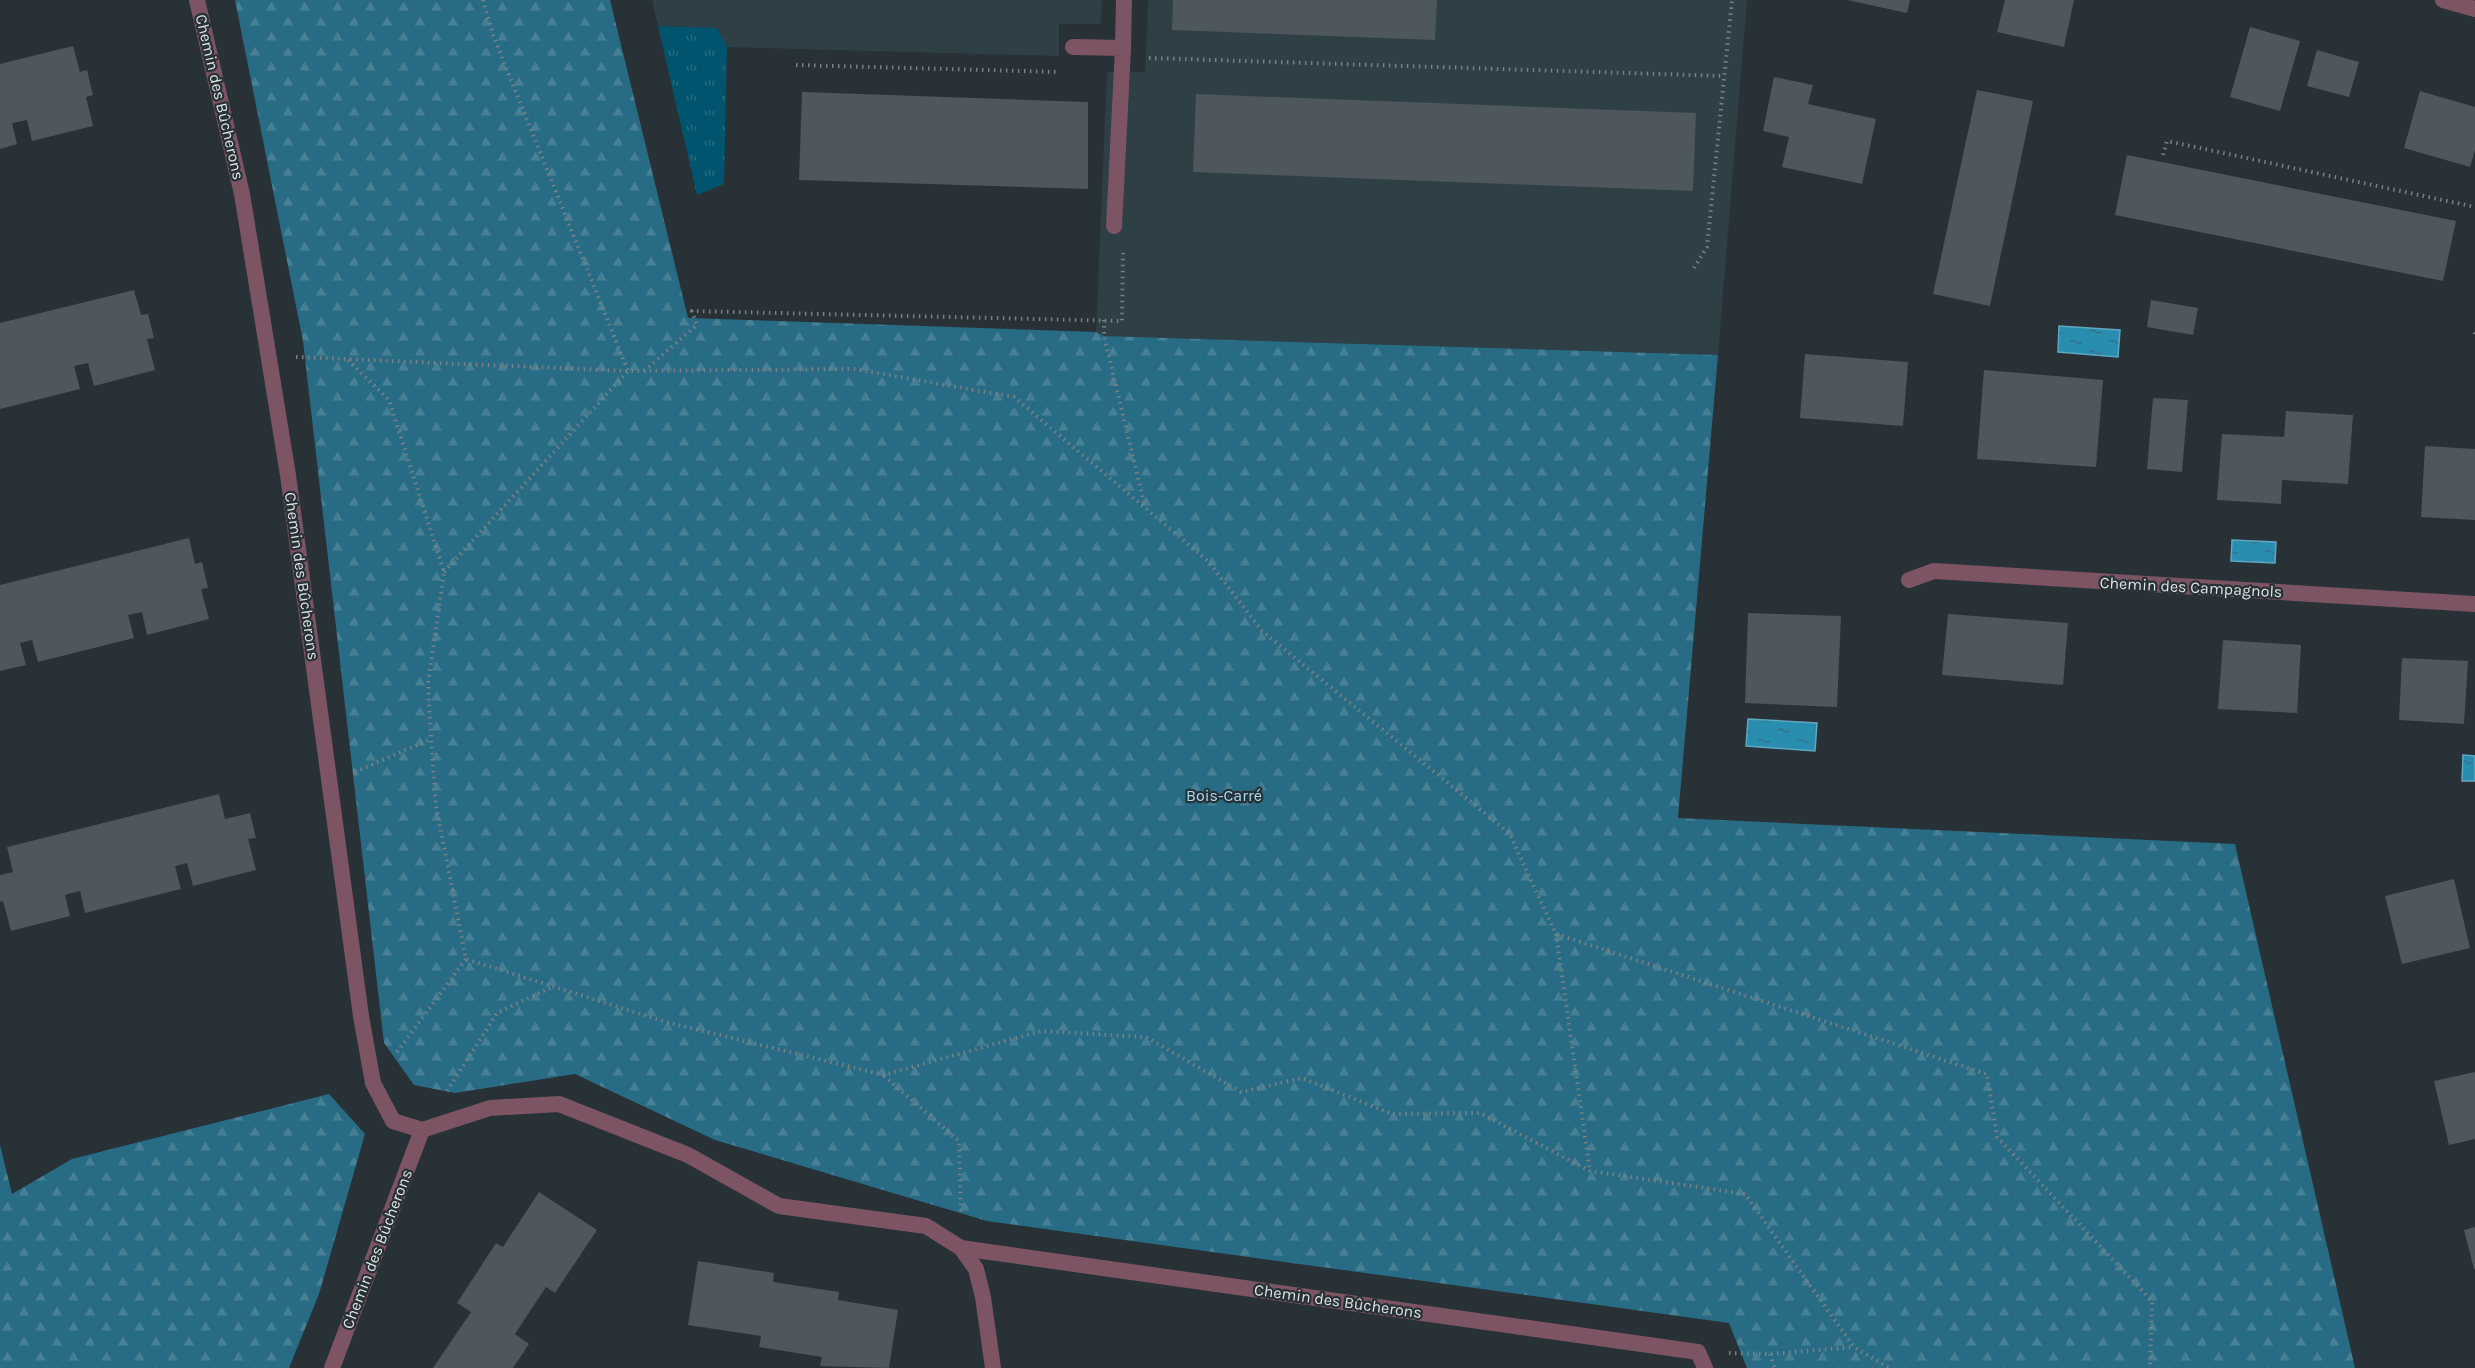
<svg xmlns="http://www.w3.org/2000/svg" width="2475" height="1368" font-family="Karla,sans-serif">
<defs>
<pattern id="grass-tufts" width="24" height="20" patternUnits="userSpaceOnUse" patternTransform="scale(1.5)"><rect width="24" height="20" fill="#00546d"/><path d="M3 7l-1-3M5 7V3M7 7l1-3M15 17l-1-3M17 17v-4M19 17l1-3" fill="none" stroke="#256c82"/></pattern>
<pattern id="forest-firs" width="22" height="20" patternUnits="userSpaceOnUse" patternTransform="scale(1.5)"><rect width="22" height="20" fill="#286b84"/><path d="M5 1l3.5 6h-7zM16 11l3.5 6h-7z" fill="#478095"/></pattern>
<pattern id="water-ripples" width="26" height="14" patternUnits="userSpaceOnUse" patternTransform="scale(1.5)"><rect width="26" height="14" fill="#298db0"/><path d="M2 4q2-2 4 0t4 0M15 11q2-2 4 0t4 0" fill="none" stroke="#32738b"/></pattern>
</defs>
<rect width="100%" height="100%" fill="#283136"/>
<path fill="#2e3f46" d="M 652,0 L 1102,0 L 1101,24 L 1059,24 L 1059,56 L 727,47 L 716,28 L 658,26 Z
M 1148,0 L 1747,0 L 1718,355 L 1104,336 L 1096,332 L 1107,72 L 1145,72 Z"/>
<path fill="url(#grass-tufts)" d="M 658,26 L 717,28 L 727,47 L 724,184 L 697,195 Z"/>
<path fill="url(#forest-firs)" d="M 235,0 L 610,0 L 688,318 L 1096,332 L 1104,336 L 1718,355 L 1678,818 L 2235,844 L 2355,1368 L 1747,1368 L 1729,1323 L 987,1221 L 715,1140 L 575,1074 L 455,1093 L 414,1085 L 384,1043 L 303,341 Z
M 329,1094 L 365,1134 L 319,1294 L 289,1368 L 0,1368 L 0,1145 L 12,1194 L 72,1159 Z"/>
<path fill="url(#water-ripples)" stroke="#5fa7c0" stroke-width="1.5" d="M 2059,326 L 2120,330 L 2118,357 L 2058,352 Z
M 2232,540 L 2276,542 L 2275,563 L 2231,561 Z
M 1748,719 L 1817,723 L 1815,751 L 1746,746 Z
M 2463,755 L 2475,756 L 2475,781 L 2462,781 Z"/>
<path fill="#4d575c" d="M 1173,0 L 1437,0 L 1435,40 L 1172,30 Z
M 1847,0 L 1910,0 L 1907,13 Z
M 2005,0 L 2074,0 L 2064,47 L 1997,32 Z
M 2250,27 L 2300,41 L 2280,111 L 2230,97 Z
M 73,46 L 80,72 L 87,70 L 93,95 L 86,97 L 93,126 L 32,141 L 27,120 L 12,123 L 17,144 L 0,149 L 0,64 Z
M 2317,50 L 2359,62 L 2349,97 L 2307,86 Z
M 1774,77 L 1813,85 L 1808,104 L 1876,119 L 1862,184 L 1782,167 L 1789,137 L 1763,131 Z
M 1977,90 L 2033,101 L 1990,306 L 1933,294 Z
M 2420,91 L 2475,107 L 2475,150 L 2470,167 L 2404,148 Z
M 802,92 L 1088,102 L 1088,189 L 799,180 Z
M 1196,94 L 1696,113 L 1693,191 L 1193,172 Z
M 2127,155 L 2456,221 L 2443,281 L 2115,215 Z
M 134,290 L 141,315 L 148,314 L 154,338 L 147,339 L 155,370 L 94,386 L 88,363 L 74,366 L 80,389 L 0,409 L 0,323 Z
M 2151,300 L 2198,308 L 2193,335 L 2147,327 Z
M 1805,354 L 1908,362 L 1903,426 L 1800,418 Z
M 1984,370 L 2103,380 L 2096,467 L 1977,459 Z
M 2153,398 L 2188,400 L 2182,472 L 2147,469 Z
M 2286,411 L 2353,415 L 2348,484 L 2282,480 L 2281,504 L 2217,500 L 2222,434 L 2284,437 Z
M 2425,446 L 2475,449 L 2475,520 L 2421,517 Z
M 189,538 L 195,564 L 202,562 L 208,588 L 201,589 L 209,619 L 147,635 L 142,612 L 128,615 L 134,638 L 38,662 L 32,640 L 20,643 L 26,665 L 0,671 L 0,585 Z
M 1748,613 L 1841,616 L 1837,707 L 1745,703 Z
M 1948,614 L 2068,623 L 2063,685 L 1942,675 Z
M 2223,640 L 2301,645 L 2297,713 L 2218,709 Z
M 2402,658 L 2468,661 L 2464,724 L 2399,720 Z
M 219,794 L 225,819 L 250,813 L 256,838 L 248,839 L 256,870 L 193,886 L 187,863 L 175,866 L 181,889 L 85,913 L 80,891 L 65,895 L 70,916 L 11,931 L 3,901 L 0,902 L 0,875 L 13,872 L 7,847 Z
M 2454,879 L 2470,948 L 2402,964 L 2385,896 Z
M 2475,1072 L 2475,1139 L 2449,1145 L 2434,1081 Z
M 539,1192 L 597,1230 L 555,1293 L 546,1287 L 515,1334 L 529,1344 L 513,1368 L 433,1368 L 471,1312 L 457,1303 L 496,1243 L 503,1247 Z
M 2475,1227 L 2475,1269 L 2474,1269 L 2464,1230 Z
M 698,1261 L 774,1273 L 773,1282 L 839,1292 L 838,1300 L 898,1310 L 889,1368 L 820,1366 L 822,1357 L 759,1347 L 761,1336 L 688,1325 Z"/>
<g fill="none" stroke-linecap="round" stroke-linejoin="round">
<path stroke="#7a8186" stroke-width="4" stroke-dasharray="1.5 4.5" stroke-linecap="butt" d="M 483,0 L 493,35 L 628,371
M 1149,58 L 1724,76
M 796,65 L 1059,72
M 2163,155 L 2167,141 L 2475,207
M 1694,268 L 1707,247 L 1732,0
M 1104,320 L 1104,336 L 1145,507
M 2475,334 L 2475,331
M 296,357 L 628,371 L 854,369 L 1014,397 L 1208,561 L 1262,631 L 1509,833 L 1556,934 L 1987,1074 L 1997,1137 L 2152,1301 L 2150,1368
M 348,360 L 389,400 L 444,572 L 428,683 L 431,739 L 436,806 L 466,959 L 666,1022 L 884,1075 L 1041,1031 L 1146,1037 L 1241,1092 L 1302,1078 L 1392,1114 L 1480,1113 L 1590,1171 L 1745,1194 L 1854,1347 L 1889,1368
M 644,371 L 697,325 L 692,311 L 1122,321 L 1123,253
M 444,572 L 627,372
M 355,772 L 431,739
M 1556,934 L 1590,1171
M 397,1052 L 466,959
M 884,1076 L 959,1141 L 961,1214
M 447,1091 L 497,1013 L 552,987
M 1729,1353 L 1770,1354 L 1854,1347
M 1770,1354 L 1775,1368"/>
<path stroke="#7c5464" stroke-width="16" d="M 1073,47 L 1123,48 L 1124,0
M 1114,226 L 1123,48
M 961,1248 L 1698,1352 L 1705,1368
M 332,1368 L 422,1130"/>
<path stroke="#7c5464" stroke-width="16" d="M 197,0 L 242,194 L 288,475 L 361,1016 L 373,1083 L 393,1121 L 422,1130 L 490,1108 L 559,1104 L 688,1155 L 779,1206 L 926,1226 L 961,1248 L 976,1269 L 983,1297 L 993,1368
M 1909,580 L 1934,571 L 2475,604"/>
<path stroke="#7c5464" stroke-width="16" d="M 2443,0 L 2475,9"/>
</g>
<g text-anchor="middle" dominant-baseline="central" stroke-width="4.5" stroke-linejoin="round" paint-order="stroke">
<g font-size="16" fill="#dde3e6" stroke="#283136">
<text transform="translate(220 97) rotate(77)">Chemin des Bûcherons</text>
<text transform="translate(302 576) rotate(82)">Chemin des Bûcherons</text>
<text transform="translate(2191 587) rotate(3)">Chemin des Campagnols</text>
<text transform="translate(377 1249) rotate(-69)">Chemin des Bûcherons</text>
<text transform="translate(1338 1301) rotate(8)">Chemin des Bûcherons</text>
</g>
<g font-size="16" fill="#a6dbf2" stroke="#283136">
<text x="1224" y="795">Bois-Carré</text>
</g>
</g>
</svg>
